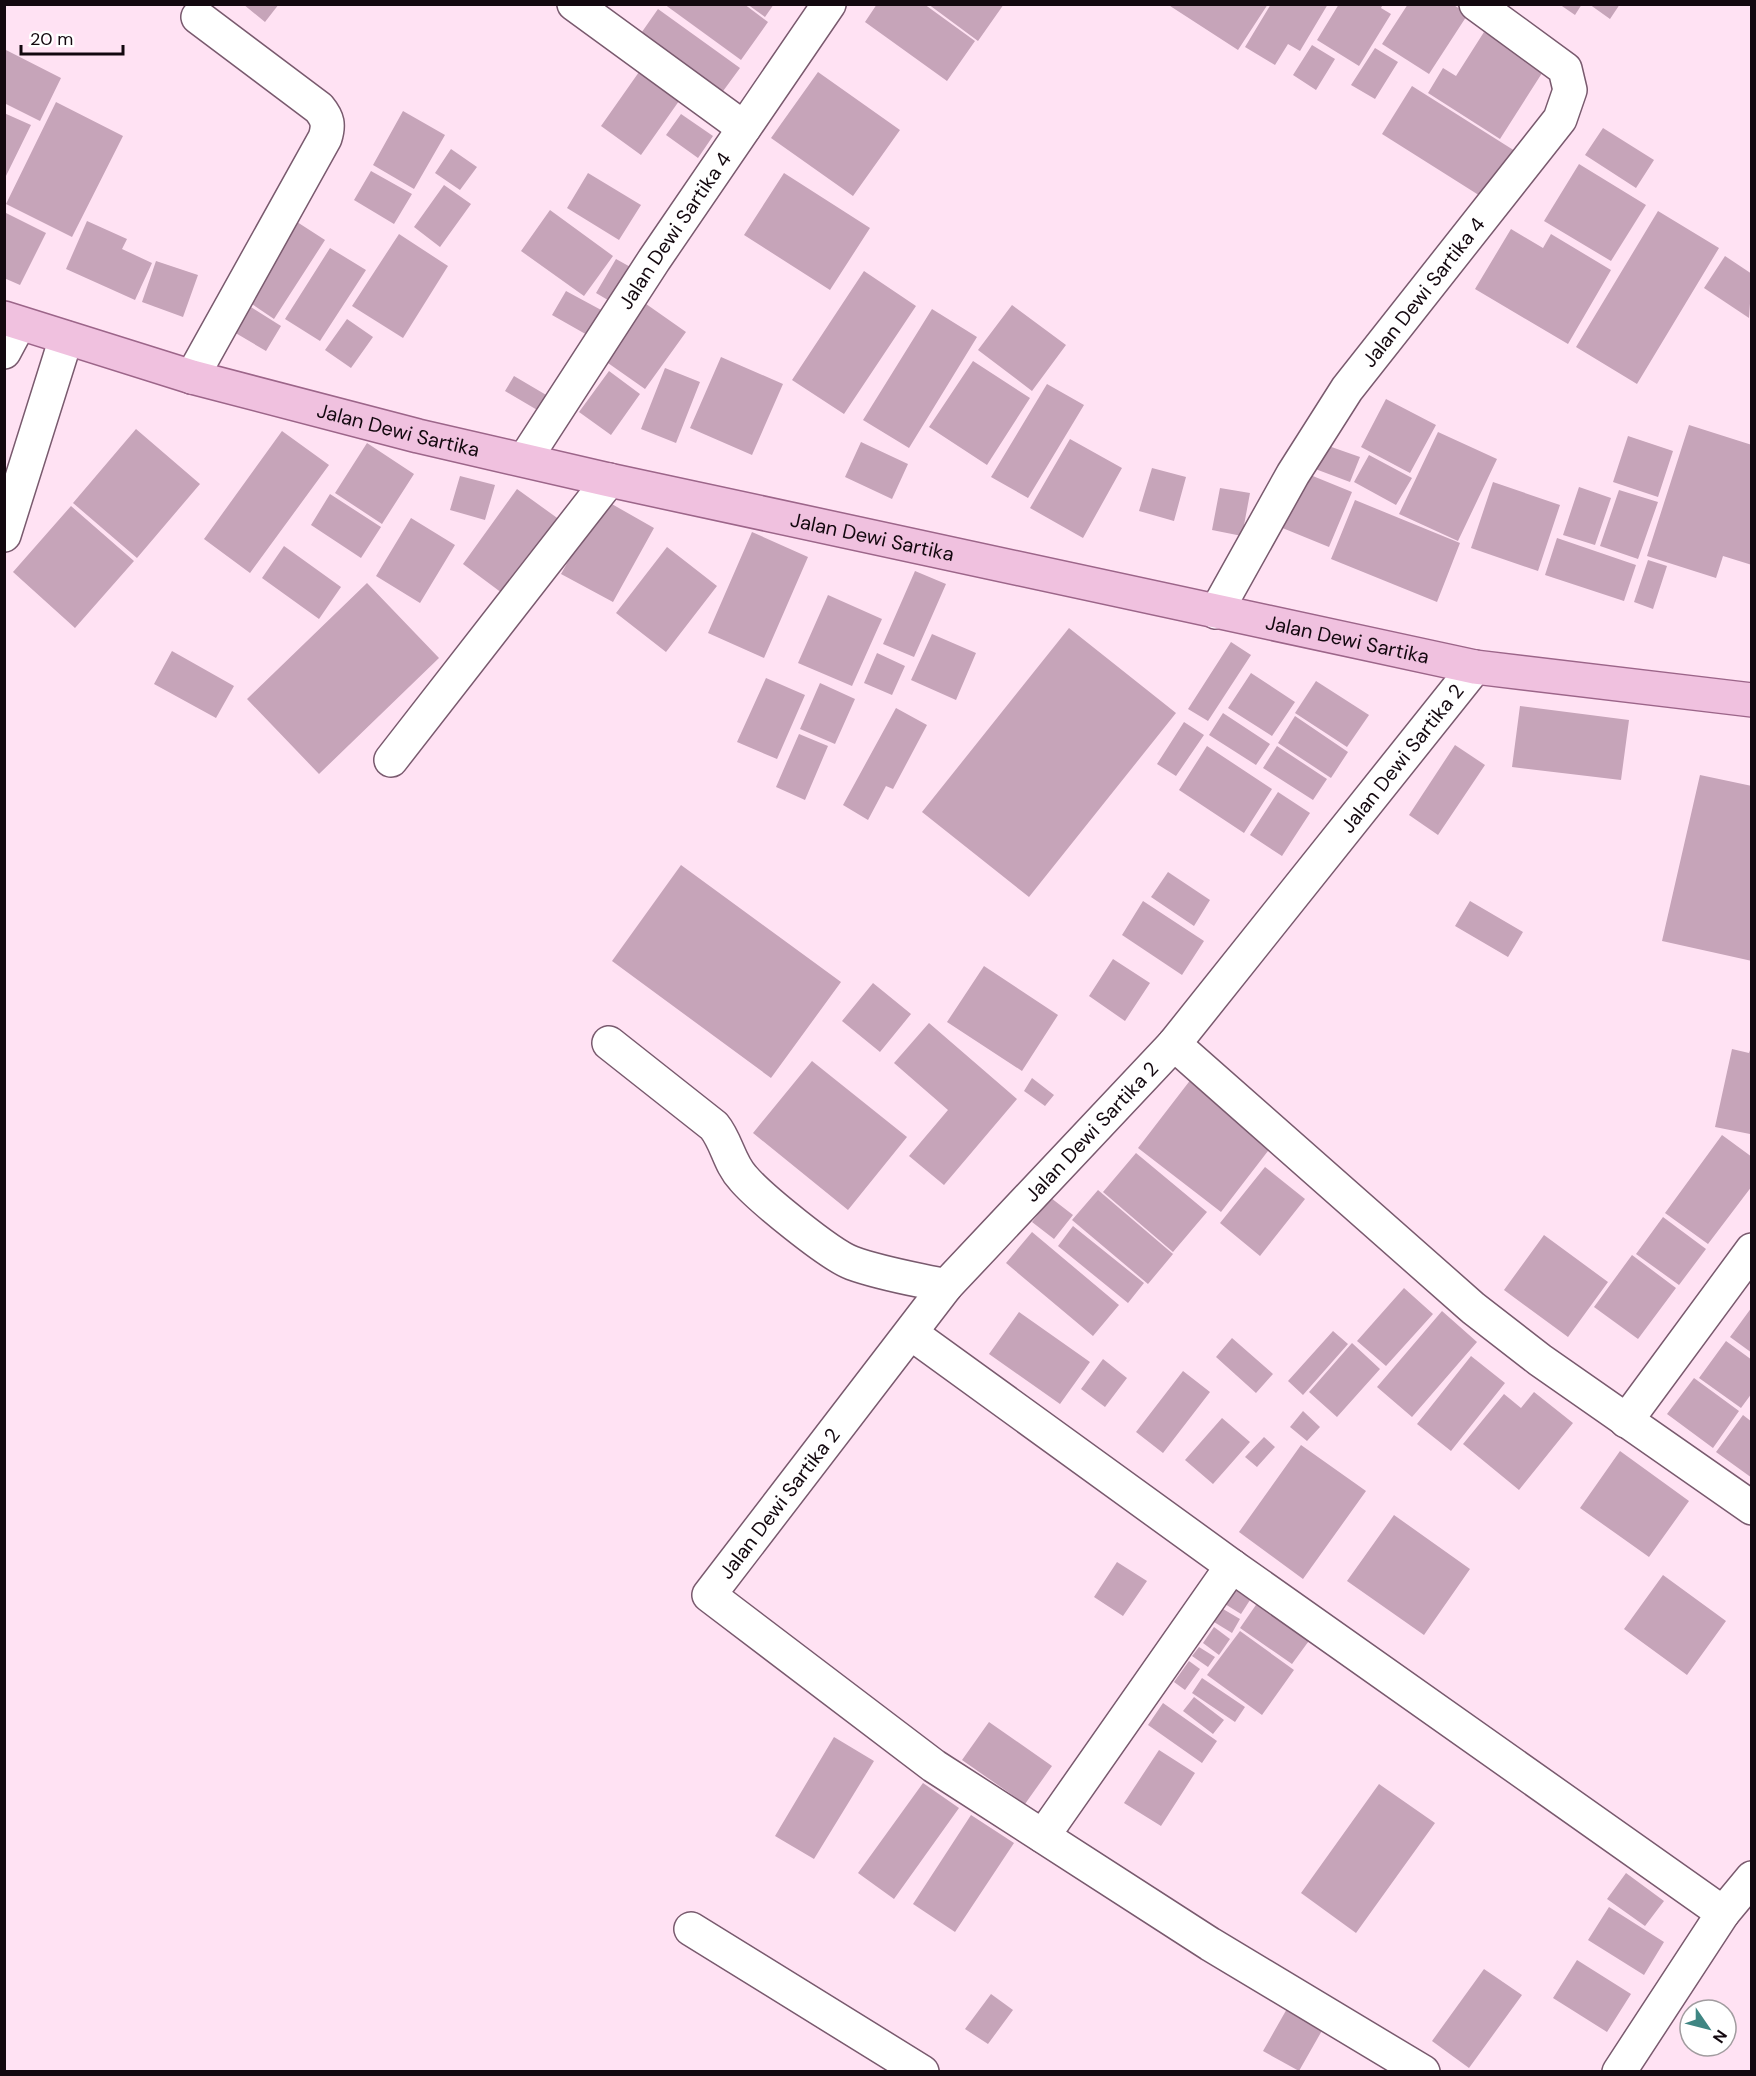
<svg xmlns="http://www.w3.org/2000/svg" width="1756" height="2076" font-family="'DM Sans',sans-serif">
<rect width="100%" height="100%" fill="#ffe2f3"/>
<path fill="#c6a4b9" d="M 243,4 L 279,4 L 265,22 Z
M 664,4 L 744,4 L 768,22 L 741,60 Z
M 747,4 L 774,4 L 765,17 Z
M 877,4 L 924,4 L 975,41 L 947,81 L 865,22 Z
M 928,4 L 1004,4 L 978,41 Z
M 1167,4 L 1268,4 L 1238,50 Z
M 1271,4 L 1328,4 L 1300,51 L 1288,44 L 1275,65 L 1245,47 Z
M 1339,4 L 1383,4 L 1381,8 L 1391,14 L 1359,66 L 1317,40 Z
M 1408,4 L 1452,4 L 1468,14 L 1429,74 L 1382,44 Z
M 1559,4 L 1582,4 L 1575,15 Z
M 1589,4 L 1620,4 L 1610,19 Z
M 658,9 L 740,68 L 718,98 L 637,39 Z
M 1484,32 L 1544,70 L 1500,139 L 1428,93 L 1443,68 L 1456,76 Z
M 1312,45 L 1335,59 L 1316,90 L 1293,75 Z
M 1375,48 L 1398,62 L 1375,99 L 1351,85 Z
M 4,49 L 61,78 L 40,121 L 4,103 Z
M 639,72 L 679,101 L 641,155 L 601,126 Z
M 818,72 L 900,130 L 853,196 L 771,138 Z
M 1412,86 L 1515,151 L 1485,199 L 1382,134 Z
M 56,102 L 123,136 L 72,237 L 6,204 Z
M 403,111 L 445,135 L 414,189 L 373,165 Z
M 4,113 L 31,125 L 4,180 Z
M 681,114 L 713,136 L 698,158 L 666,135 Z
M 1603,128 L 1654,160 L 1636,188 L 1585,155 Z
M 451,149 L 477,167 L 460,190 L 435,173 Z
M 1579,164 L 1646,205 L 1611,261 L 1544,221 Z
M 371,171 L 412,194 L 394,224 L 354,200 Z
M 588,173 L 641,205 L 619,240 L 567,208 Z
M 784,173 L 870,228 L 830,290 L 744,235 Z
M 444,185 L 471,204 L 440,247 L 414,227 Z
M 550,210 L 613,256 L 584,296 L 521,251 Z
M 1658,211 L 1719,248 L 1637,384 L 1576,347 Z
M 4,212 L 46,233 L 20,285 L 4,278 Z
M 294,220 L 325,240 L 274,319 L 243,298 Z
M 87,221 L 127,239 L 122,249 L 152,263 L 135,300 L 66,269 Z
M 1511,229 L 1543,248 L 1551,234 L 1611,270 L 1568,344 L 1475,289 Z
M 399,234 L 448,266 L 403,338 L 352,306 Z
M 330,248 L 366,270 L 320,341 L 285,319 Z
M 1725,256 L 1752,274 L 1749,318 L 1704,288 Z
M 616,259 L 634,269 L 613,303 L 596,293 Z
M 156,261 L 198,275 L 183,317 L 142,302 Z
M 864,271 L 916,306 L 844,414 L 792,380 Z
M 566,291 L 603,311 L 589,336 L 552,315 Z
M 238,299 L 281,326 L 266,351 L 222,325 Z
M 639,299 L 686,332 L 645,389 L 598,356 Z
M 1012,305 L 1066,345 L 1032,391 L 978,350 Z
M 932,309 L 977,337 L 909,448 L 863,420 Z
M 347,319 L 373,337 L 351,368 L 325,350 Z
M 721,357 L 783,384 L 752,455 L 690,428 Z
M 973,361 L 1030,398 L 987,465 L 929,427 Z
M 665,368 L 700,382 L 676,443 L 641,429 Z
M 609,371 L 640,394 L 611,435 L 579,412 Z
M 514,376 L 553,399 L 544,414 L 505,391 Z
M 1047,384 L 1084,405 L 1028,498 L 991,477 Z
M 1386,399 L 1436,425 L 1410,473 L 1361,447 Z
M 1689,425 L 1752,445 L 1752,565 L 1723,556 L 1716,578 L 1647,556 Z
M 136,429 L 200,484 L 137,558 L 73,503 Z
M 282,431 L 329,465 L 250,573 L 204,539 Z
M 1438,432 L 1497,459 L 1458,541 L 1399,514 Z
M 1628,436 L 1673,451 L 1658,497 L 1613,482 Z
M 1070,439 L 1122,468 L 1083,538 L 1030,508 Z
M 861,442 L 908,464 L 892,499 L 845,477 Z
M 367,443 L 414,474 L 382,524 L 335,493 Z
M 1320,443 L 1360,457 L 1350,482 L 1310,467 Z
M 1369,455 L 1412,478 L 1396,505 L 1354,482 Z
M 1152,468 L 1186,477 L 1174,521 L 1139,511 Z
M 1303,472 L 1352,492 L 1329,547 L 1280,527 Z
M 460,476 L 495,485 L 485,520 L 450,510 Z
M 1493,482 L 1560,505 L 1538,571 L 1471,548 Z
M 1579,487 L 1611,498 L 1595,545 L 1563,535 Z
M 1220,488 L 1250,493 L 1242,536 L 1212,530 Z
M 517,489 L 560,520 L 506,596 L 463,564 Z
M 1619,490 L 1658,502 L 1638,559 L 1600,546 Z
M 330,494 L 381,527 L 361,558 L 311,525 Z
M 603,499 L 654,528 L 613,602 L 561,574 Z
M 1355,500 L 1460,543 L 1437,602 L 1331,559 Z
M 71,506 L 134,561 L 75,628 L 13,572 Z
M 411,518 L 455,545 L 420,603 L 376,576 Z
M 752,532 L 808,557 L 764,658 L 708,633 Z
M 1557,538 L 1636,565 L 1624,601 L 1545,575 Z
M 284,546 L 341,587 L 319,619 L 262,578 Z
M 667,547 L 717,586 L 666,652 L 616,613 Z
M 1648,560 L 1667,566 L 1653,609 L 1634,602 Z
M 915,571 L 946,584 L 914,657 L 883,644 Z
M 367,583 L 439,658 L 319,774 L 247,699 Z
M 828,595 L 882,619 L 852,686 L 798,663 Z
M 1069,628 L 1176,713 L 1029,897 L 922,812 Z
M 932,634 L 976,653 L 956,700 L 911,680 Z
M 1231,642 L 1251,655 L 1208,721 L 1188,709 Z
M 172,651 L 234,686 L 216,718 L 154,684 Z
M 877,653 L 905,666 L 892,695 L 864,683 Z
M 1251,673 L 1295,702 L 1272,736 L 1228,708 Z
M 766,678 L 805,695 L 777,759 L 737,742 Z
M 1316,681 L 1369,715 L 1347,747 L 1295,713 Z
M 820,683 L 855,699 L 835,744 L 800,729 Z
M 1520,706 L 1629,720 L 1621,780 L 1512,767 Z
M 896,708 L 927,725 L 893,789 L 886,786 L 868,820 L 843,805 Z
M 1223,713 L 1270,744 L 1256,765 L 1209,735 Z
M 1295,716 L 1348,752 L 1331,778 L 1278,743 Z
M 1184,722 L 1204,735 L 1176,776 L 1157,764 Z
M 799,734 L 828,746 L 805,800 L 776,787 Z
M 1455,745 L 1485,765 L 1438,835 L 1409,815 Z
M 1207,746 L 1272,789 L 1244,833 L 1179,790 Z
M 1277,746 L 1327,779 L 1313,800 L 1263,768 Z
M 1700,775 L 1752,786 L 1752,961 L 1662,941 Z
M 1278,792 L 1310,813 L 1282,856 L 1250,835 Z
M 681,865 L 841,982 L 771,1078 L 612,961 Z
M 1168,872 L 1210,900 L 1194,926 L 1151,897 Z
M 1143,901 L 1204,941 L 1182,975 L 1122,935 Z
M 1470,901 L 1523,932 L 1508,957 L 1455,926 Z
M 1113,959 L 1150,983 L 1125,1021 L 1089,996 Z
M 984,966 L 1058,1015 L 1022,1071 L 947,1022 Z
M 873,983 L 911,1014 L 880,1052 L 842,1021 Z
M 929,1023 L 1017,1099 L 944,1185 L 909,1156 L 948,1110 L 894,1063 Z
M 1752,1044 L 1750,1134 L 1715,1127 L 1732,1049 L 1749,1053 Z
M 812,1061 L 907,1137 L 848,1210 L 753,1133 Z
M 1195,1074 L 1278,1138 L 1221,1212 L 1138,1148 Z
M 1032,1078 L 1054,1095 L 1045,1106 L 1024,1091 Z
M 1722,1135 L 1752,1157 L 1752,1186 L 1708,1244 L 1665,1213 Z
M 1136,1153 L 1207,1212 L 1173,1252 L 1103,1192 Z
M 1265,1167 L 1305,1199 L 1260,1256 L 1220,1223 Z
M 1098,1190 L 1173,1254 L 1148,1284 L 1072,1220 Z
M 1051,1198 L 1073,1215 L 1054,1239 L 1032,1222 Z
M 1663,1217 L 1706,1249 L 1679,1285 L 1636,1254 Z
M 1073,1226 L 1144,1283 L 1128,1303 L 1058,1246 Z
M 1032,1232 L 1119,1305 L 1093,1336 L 1006,1263 Z
M 1544,1235 L 1608,1282 L 1568,1337 L 1504,1290 Z
M 1632,1255 L 1676,1288 L 1638,1339 L 1594,1307 Z
M 1404,1288 L 1433,1314 L 1386,1366 L 1357,1341 Z
M 1752,1307 L 1752,1353 L 1730,1337 Z
M 1442,1311 L 1477,1342 L 1412,1417 L 1377,1387 Z
M 1019,1312 L 1090,1362 L 1060,1404 L 989,1354 Z
M 1333,1331 L 1348,1344 L 1303,1395 L 1288,1381 Z
M 1232,1338 L 1273,1374 L 1256,1393 L 1216,1357 Z
M 1726,1341 L 1752,1360 L 1752,1393 L 1741,1408 L 1699,1378 Z
M 1352,1343 L 1380,1369 L 1337,1417 L 1309,1392 Z
M 1471,1356 L 1505,1383 L 1451,1451 L 1417,1424 Z
M 1103,1359 L 1127,1378 L 1105,1407 L 1081,1389 Z
M 1183,1371 L 1210,1392 L 1163,1453 L 1136,1432 Z
M 1694,1378 L 1739,1411 L 1713,1448 L 1667,1414 Z
M 1534,1392 L 1573,1423 L 1519,1490 L 1463,1444 L 1504,1394 L 1521,1408 Z
M 1303,1411 L 1320,1427 L 1307,1441 L 1290,1427 Z
M 1743,1415 L 1752,1422 L 1752,1478 L 1716,1452 Z
M 1222,1418 L 1250,1442 L 1213,1484 L 1185,1460 Z
M 1264,1437 L 1275,1447 L 1257,1467 L 1245,1457 Z
M 1301,1445 L 1366,1491 L 1303,1579 L 1239,1532 Z
M 1620,1451 L 1689,1501 L 1649,1557 L 1580,1508 Z
M 1394,1515 L 1470,1569 L 1424,1635 L 1347,1581 Z
M 1117,1562 L 1147,1581 L 1123,1616 L 1094,1597 Z
M 1663,1575 L 1726,1621 L 1687,1675 L 1624,1629 Z
M 1235,1590 L 1250,1600 L 1241,1614 L 1225,1604 Z
M 1258,1602 L 1311,1638 L 1292,1664 L 1240,1628 Z
M 1223,1609 L 1240,1619 L 1232,1633 L 1214,1622 Z
M 1214,1627 L 1230,1639 L 1219,1655 L 1203,1643 Z
M 1240,1631 L 1294,1670 L 1262,1715 L 1207,1675 Z
M 1199,1647 L 1215,1657 L 1208,1667 L 1192,1656 Z
M 1189,1661 L 1200,1669 L 1185,1690 L 1174,1682 Z
M 1202,1678 L 1245,1707 L 1235,1722 L 1192,1693 Z
M 1194,1697 L 1224,1720 L 1213,1734 L 1183,1711 Z
M 1163,1703 L 1217,1741 L 1202,1763 L 1148,1725 Z
M 989,1722 L 1052,1766 L 1025,1804 L 962,1760 Z
M 834,1737 L 874,1761 L 814,1859 L 775,1836 Z
M 1159,1750 L 1195,1773 L 1161,1826 L 1124,1803 Z
M 923,1783 L 959,1808 L 894,1899 L 858,1873 Z
M 1379,1784 L 1435,1823 L 1356,1933 L 1301,1893 Z
M 971,1815 L 1014,1843 L 955,1932 L 913,1904 Z
M 1626,1873 L 1664,1901 L 1645,1926 L 1607,1899 Z
M 1609,1907 L 1664,1942 L 1644,1975 L 1588,1940 Z
M 1577,1960 L 1631,1994 L 1607,2032 L 1553,1998 Z
M 1484,1969 L 1522,1995 L 1469,2068 L 1432,2041 Z
M 991,1994 L 1013,2010 L 988,2044 L 965,2029 Z
M 1288,2007 L 1324,2027 L 1299,2071 L 1263,2051 Z"/>
<g fill="none" stroke-linecap="round" stroke-linejoin="round">
<defs>
<g id="minor">
<path d="M 574,4 L 744,128"/>
<path d="M 4,352 L 19,324"/>
<path d="M 192,377 L 325,138 C 329,125 328,119 319,108 L 198,17"/>
<path id="s1" d="M 525,459 L 654,260 L 829,4"/>
<path d="M 4,535 L 66,338"/>
<path id="s2" d="M 1216,612 L 1293,474 L 1347,389 L 1560,119 L 1570,90 L 1565,69 L 1476,4"/>
<path d="M 391,760 L 609,480"/>
<path d="M 609,1043 L 714,1126 C 727,1142 729,1163 743,1178 C 759,1197 830,1255 852,1263 C 882,1274 915,1279 946,1286"/>
<path d="M 1174,1044 L 1473,1308 L 1540,1360 L 1752,1508"/>
<path d="M 912,1334 L 1232,1566 L 1723,1913 L 1619,2072"/>
<path d="M 1626,1421 L 1752,1250"/>
<path d="M 1043,1836 L 1232,1566"/>
<path d="M 1723,1913 L 1752,1878"/>
<path d="M 691,1929 L 922,2072"/>
<path id="s3" d="M 1423,2072 L 1210,1944 L 934,1766 L 709,1595 L 946,1286 L 1174,1044 L 1475,667"/>
</g>
<g id="major">
<path id="s4" d="M 4,318 L 192,377 L 418,436 L 609,480 L 1475,667 L 1752,700"/>
</g>
</defs>
<use href="#minor" stroke="#795a6e" stroke-width="36"/>
<use href="#major" stroke="#9c6589" stroke-width="36"/>
<use href="#minor" stroke="#fff" stroke-width="33"/>
<use href="#major" stroke="#f0c1df" stroke-width="33"/>
</g>
<g text-anchor="middle" dominant-baseline="central" stroke-width="6" stroke-linejoin="round" paint-order="stroke">
<g font-size="20" fill="#13080f" stroke="#fff">
<text stroke="none"><textPath href="#s1" startOffset="273">Jalan Dewi Sartika 4</textPath></text>
<text stroke="none"><textPath href="#s2" startOffset="382">Jalan Dewi Sartika 4</textPath></text>
<text stroke="none"><textPath href="#s4" startOffset="410">Jalan Dewi Sartika</textPath></text>
<text stroke="none"><textPath href="#s4" startOffset="896">Jalan Dewi Sartika</textPath></text>
<text stroke="none"><textPath href="#s4" startOffset="1382">Jalan Dewi Sartika</textPath></text>
<text stroke="none"><textPath href="#s3" startOffset="1947">Jalan Dewi Sartika 2</textPath></text>
<text stroke="none"><textPath href="#s3" startOffset="1461">Jalan Dewi Sartika 2</textPath></text>
<text stroke="none"><textPath href="#s3" startOffset="975">Jalan Dewi Sartika 2</textPath></text>
</g>
</g>
<rect width="1756" height="2076" fill="none" stroke="#13080f" stroke-width="12"/>
<g transform="translate(1708 2028) rotate(125)"><circle r="28" fill="#ffffff" stroke="#a19c9f" stroke-width="1.5"/>
<path d="M0-4.5L10 22L0 15L-10 22Z" fill="#3f8683"/>
<text y="-9" font-size="16" font-weight="bold" text-anchor="middle" fill="#13080f">N</text>
</g>
<path d="M21 45v9h102v-9" fill="none" stroke="#13080f" stroke-width="3"/>
<text x="30" y="45" font-size="18" fill="#13080f" stroke="#ffffff" stroke-width="4.5" paint-order="stroke">20 m</text>
</svg>
